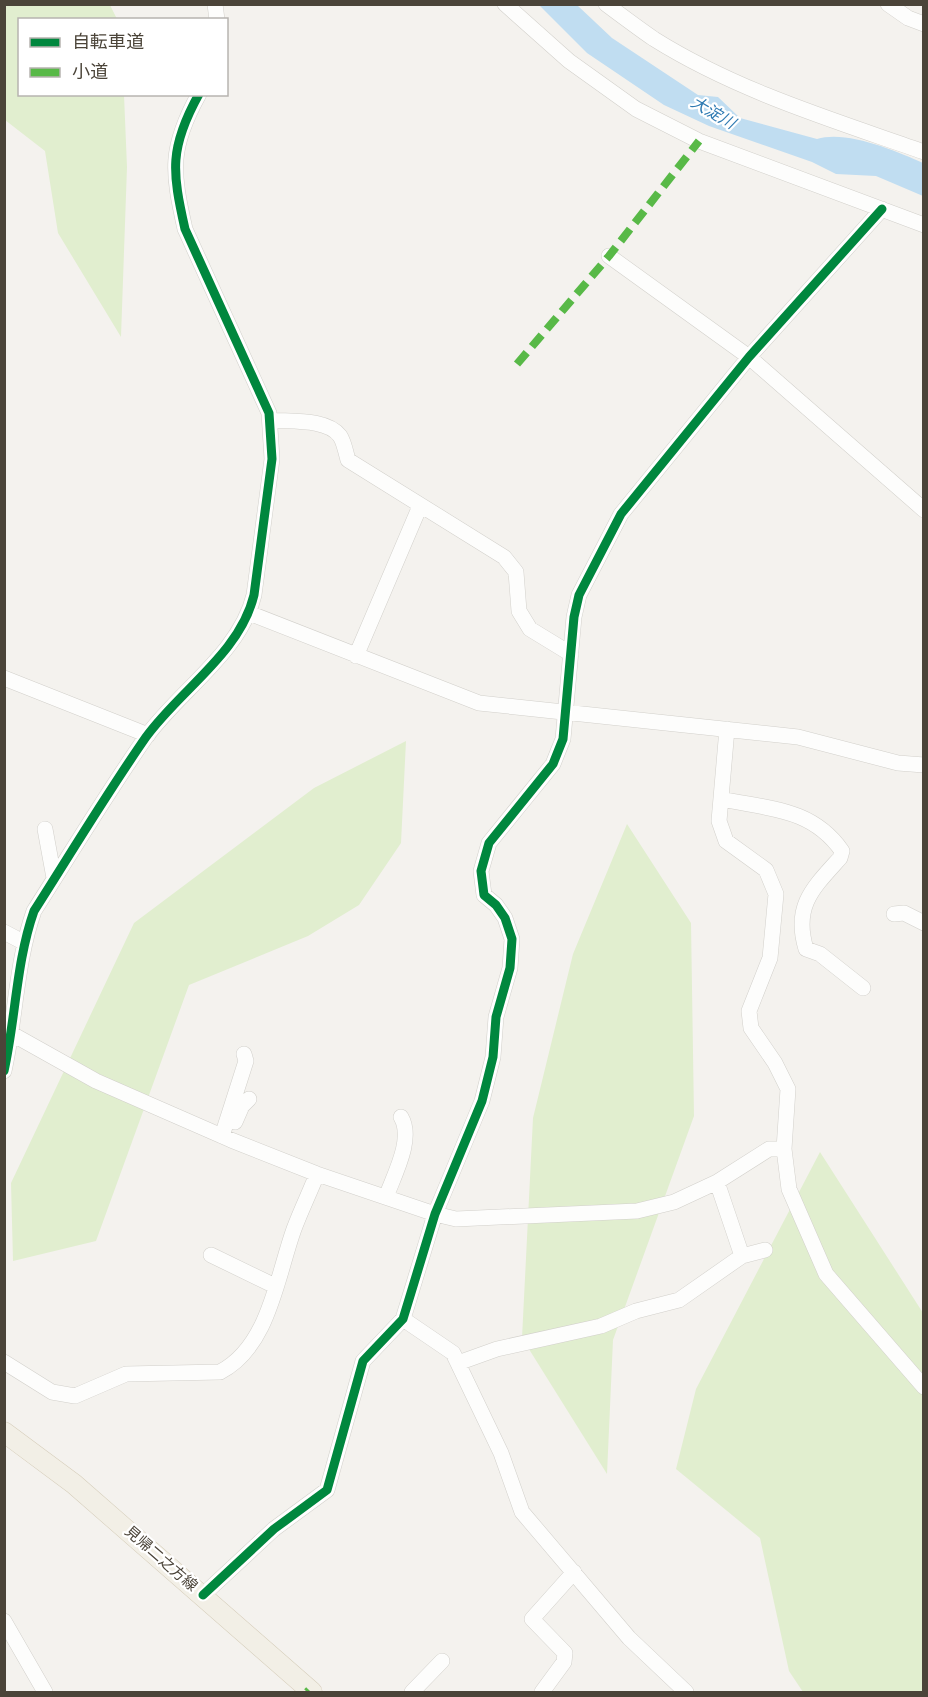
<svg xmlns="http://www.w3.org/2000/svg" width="928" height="1697" font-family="'Source Sans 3','Noto Sans JP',sans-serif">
<rect width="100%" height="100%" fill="#f4f2ee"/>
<path fill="#e1eecf" d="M 4,5 L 110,5 L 117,19 L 20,20 L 20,94 L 124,95 L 127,167 L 121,337 L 58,233 L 45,151 L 5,120 Z
M 406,741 L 401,843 L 359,905 L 308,936 L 189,985 L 96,1241 L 13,1261 L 11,1183 L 134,923 L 314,788 Z
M 627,824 L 691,923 L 694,1116 L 613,1340 L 607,1474 L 522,1338 L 533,1118 L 573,954 Z
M 820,1152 L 923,1313 L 923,1692 L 803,1692 L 789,1671 L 760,1538 L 676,1469 L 696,1389 Z"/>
<path fill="#c0ddf1" d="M 539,5 L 577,5 L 612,38 L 698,95 L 718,97 L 740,118 L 817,139 C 847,130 896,151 923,163 L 923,196 L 876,176 L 836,174 L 812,162 L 709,126 L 664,105 L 587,53 Z"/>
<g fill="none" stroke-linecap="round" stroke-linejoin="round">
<defs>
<path id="minor" d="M 215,4 L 217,20
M 505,4 L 569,61 L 636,109 L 699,141 L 924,225
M 606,4 C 622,16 638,28 654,39 C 737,91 833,120 924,152
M 888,4 L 908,18 L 924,24
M 609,256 L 749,357 L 924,510
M 270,420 C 289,422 327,418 340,436 C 344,442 346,453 348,460 L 504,557 L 516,572 L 519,611 L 530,629 L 571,654
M 249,613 L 479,703 L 798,737 L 898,763 L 924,765
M 356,656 L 420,506
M 4,678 L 148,735
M 727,729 L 719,821 L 726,841 L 766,870 L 776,894 L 770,958 L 749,1011 L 751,1028 L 775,1063 L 788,1089 L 784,1149 L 789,1189 L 826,1274 L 924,1387
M 721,799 C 769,809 812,808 842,851 L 840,858 C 813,888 793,906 806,949 L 820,954 L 863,988
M 45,829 L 54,878
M 894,914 L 904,913 L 924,923
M 4,932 L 23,942
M 12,1034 L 96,1081 L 231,1140 L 317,1174 L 435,1214 L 456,1219 L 637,1211 L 674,1202 L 717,1182 L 769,1149 L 784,1149
M 4,1071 C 16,1017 16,962 34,911 C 71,853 107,793 146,737 C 180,690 240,653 254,595 L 272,459 L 269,413 L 185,229 C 172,171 169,148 199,94
M 235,1122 L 242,1106 L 249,1099
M 222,1136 L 246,1061 L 244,1054
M 717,1182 L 742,1256
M 386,1197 C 394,1175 414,1139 401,1117
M 211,1255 L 275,1286
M 403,1319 L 453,1353 L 501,1453 L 522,1512 L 629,1638 L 686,1692
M 4,1362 L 52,1392 L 75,1396 L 126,1374 L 220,1372 C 269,1347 277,1276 294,1229 C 301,1210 310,1192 317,1174
M 458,1363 L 497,1349 L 601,1326 L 636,1311 L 679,1300 L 742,1256 L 765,1250
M 203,1595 L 274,1529 L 327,1490 L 363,1361 L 403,1319 L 435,1214 L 482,1101 L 493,1057 L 496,1017 L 510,968 L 512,939 L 505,918 L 496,905 L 484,895 L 481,871 L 489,843 L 553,764 L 563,739 L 574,617 L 579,595 L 621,514 L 749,357 L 882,209
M 4,1621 L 45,1692
M 412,1692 L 442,1661
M 542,1692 L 564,1662 L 565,1653 L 532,1619 L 574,1572"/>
<path id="major" d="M 4,1432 L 74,1484 L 312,1692"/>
</defs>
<use href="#minor" stroke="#d2d0cb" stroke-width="16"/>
<use href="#major" stroke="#d6cebb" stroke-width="21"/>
<use href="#minor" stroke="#fdfdfc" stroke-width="15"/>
<use href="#major" stroke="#f2efe6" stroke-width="20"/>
<path stroke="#58b947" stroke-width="8" stroke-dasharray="15 8" stroke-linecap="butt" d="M 517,364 L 609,256 L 699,141
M 307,1692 L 309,1690"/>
<defs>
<path id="cycleway" d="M 4,1071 C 16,1017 16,962 34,911 C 71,853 107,793 146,737 C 180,690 240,653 254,595 L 272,459 L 269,413 L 185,229 C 172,171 169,148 199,94
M 203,1595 L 274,1529 L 327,1490 L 363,1361 L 403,1319 L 435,1214 L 482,1101 L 493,1057 L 496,1017 L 510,968 L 512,939 L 505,918 L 496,905 L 484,895 L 481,871 L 489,843 L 553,764 L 563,739 L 574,617 L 579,595 L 621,514 L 749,357 L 882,209"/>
</defs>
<use href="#cycleway" stroke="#fff" stroke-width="13"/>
<use href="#cycleway" stroke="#00873e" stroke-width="9"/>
</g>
<g text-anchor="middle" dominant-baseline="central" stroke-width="4.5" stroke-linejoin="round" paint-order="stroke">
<g font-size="15" fill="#4b4439" stroke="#fff">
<text transform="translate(161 1559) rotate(41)">見帰二之方線</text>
</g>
<g font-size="16" font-style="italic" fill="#2e7ab2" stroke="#fff">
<text transform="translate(713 113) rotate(30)">大淀川</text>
</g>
</g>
<rect width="928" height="1697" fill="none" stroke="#4b4439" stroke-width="12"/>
<rect x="18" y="18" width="210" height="78" fill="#ffffff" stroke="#b7b4b0" stroke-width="1.5"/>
<rect x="30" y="38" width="30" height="9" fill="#00873e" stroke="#b7b4b0" stroke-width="1.5"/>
<text x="72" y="48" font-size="18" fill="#4b4439">自転車道</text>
<rect x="30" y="68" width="30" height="9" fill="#58b947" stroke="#b7b4b0" stroke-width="1.5"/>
<text x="72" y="78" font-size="18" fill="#4b4439">小道</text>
</svg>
